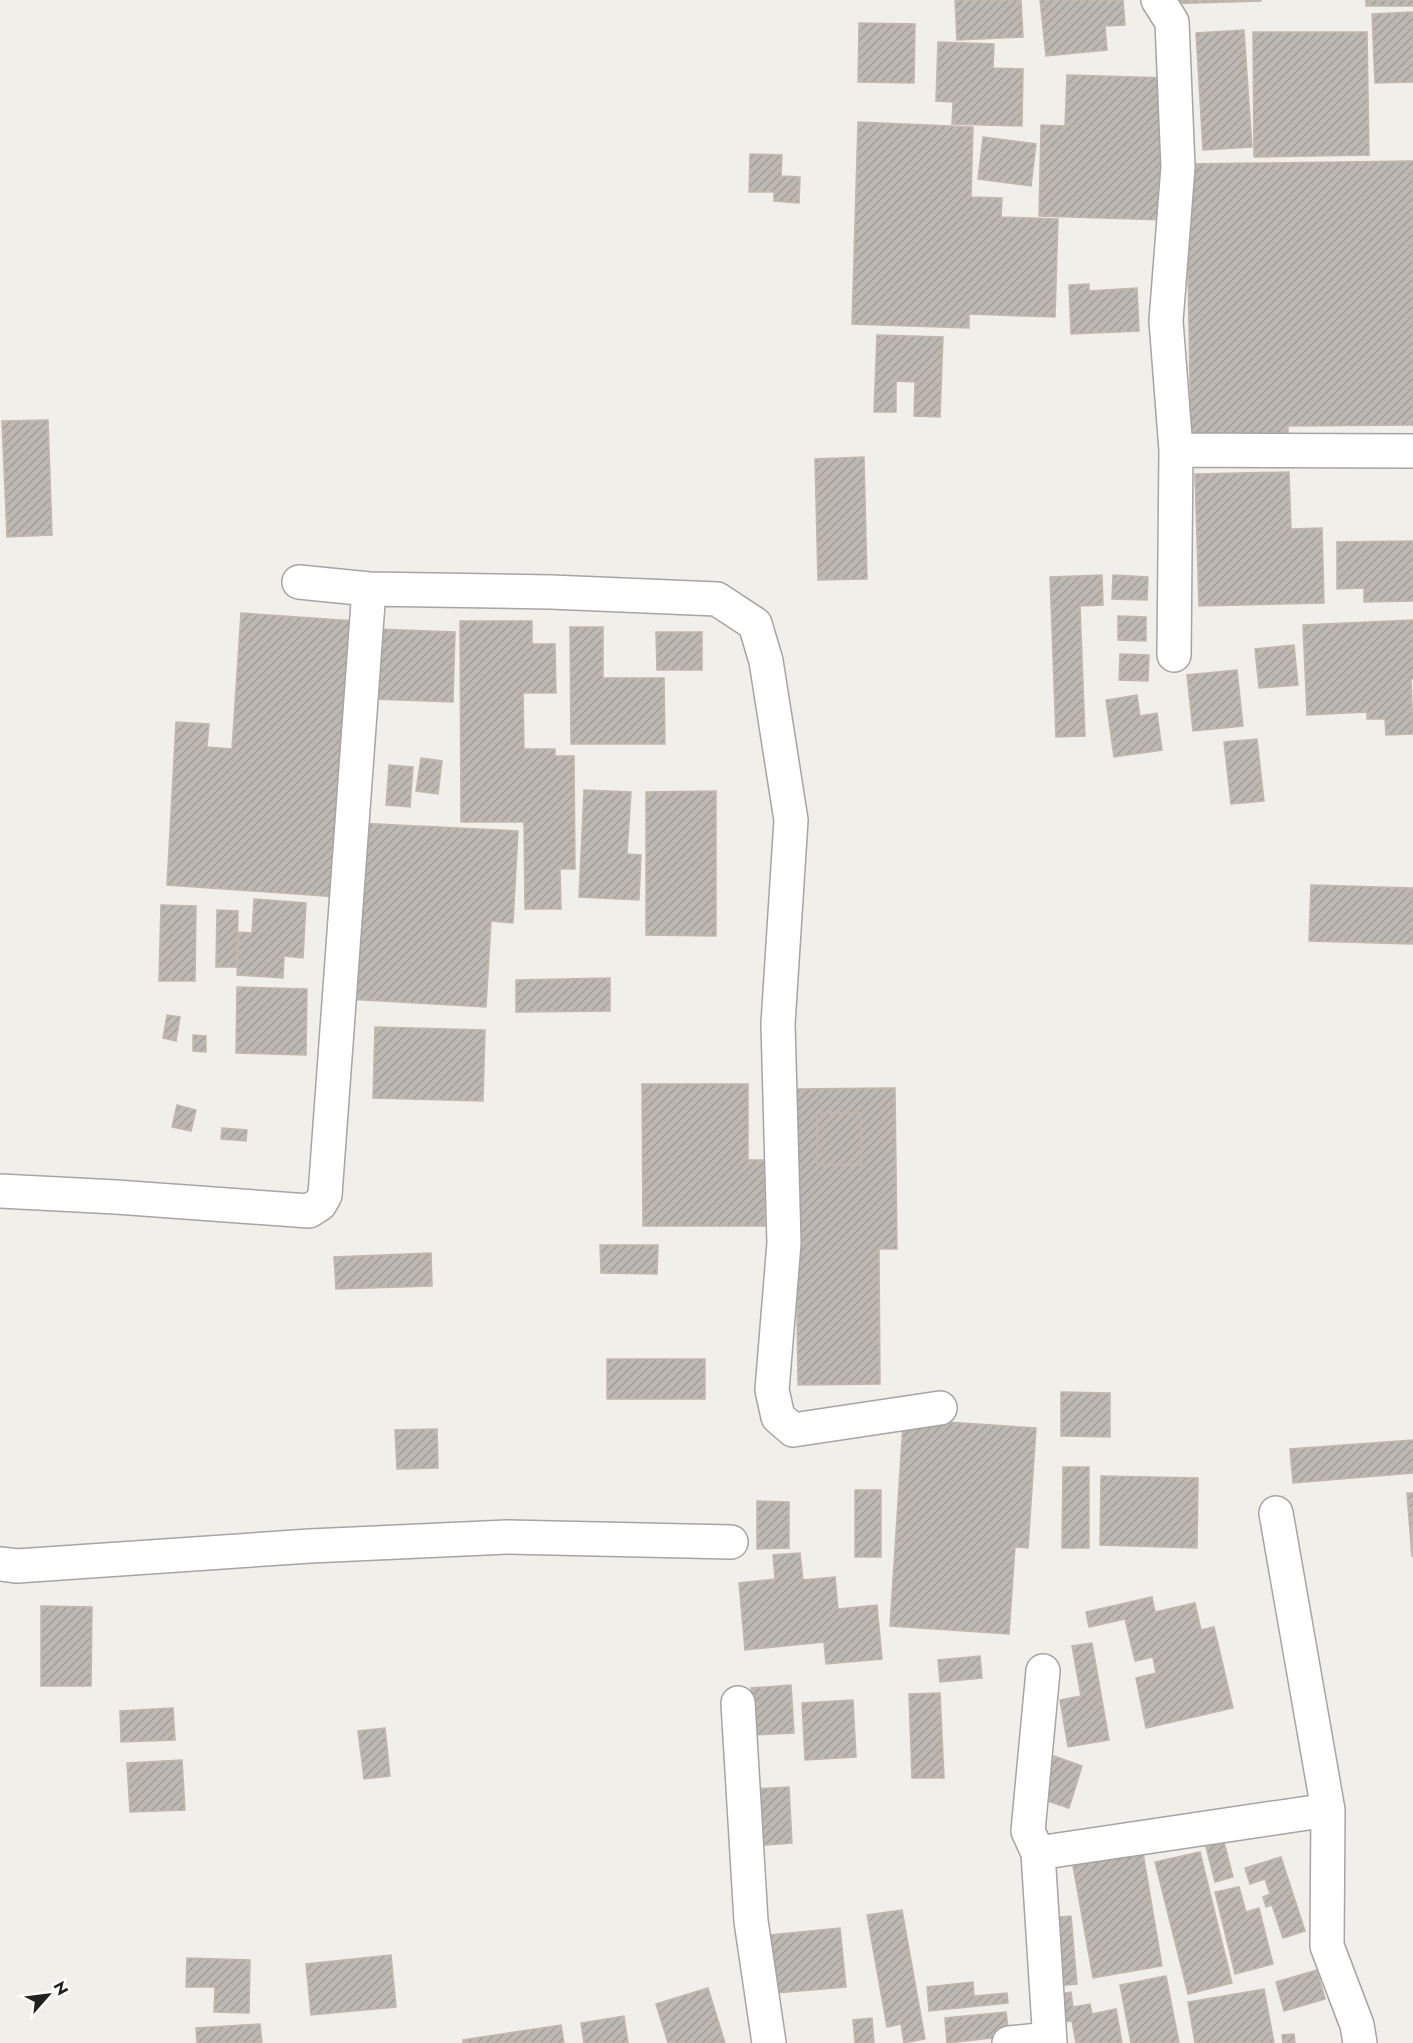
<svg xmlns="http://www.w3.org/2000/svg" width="1413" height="2043" font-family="Jost,sans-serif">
<defs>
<pattern id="building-hatch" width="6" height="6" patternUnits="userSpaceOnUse" patternTransform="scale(1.5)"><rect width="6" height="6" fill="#beb8b2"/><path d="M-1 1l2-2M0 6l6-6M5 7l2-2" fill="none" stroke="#a39e99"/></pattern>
</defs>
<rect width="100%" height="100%" fill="#f1efe9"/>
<path fill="url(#building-hatch)" stroke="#c2b7ac" stroke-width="1.5" fill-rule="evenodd" d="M 955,0 L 1021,0 L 1023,37 L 957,40 Z
M 1040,0 L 1123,0 L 1125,25 L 1105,26 L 1107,50 L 1046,56 Z
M 1163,0 L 1261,0 L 1261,1 L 1163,4 Z
M 1366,0 L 1413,0 L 1413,6 L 1366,6 Z
M 1413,12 L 1413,82 L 1375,83 L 1372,14 Z
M 859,23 L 915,24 L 914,83 L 858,82 Z
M 1244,30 L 1252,147 L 1203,150 L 1196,33 Z
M 1253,32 L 1367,32 L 1369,155 L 1254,157 Z
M 938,42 L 994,44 L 993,68 L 1023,69 L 1022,126 L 952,124 L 953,102 L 936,101 Z
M 1067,75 L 1167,78 L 1165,220 L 1039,216 L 1041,125 L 1065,126 Z
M 858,122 L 973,127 L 971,197 L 1002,198 L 1001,217 L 1058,219 L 1055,317 L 969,314 L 969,328 L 852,324 Z
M 983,137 L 1036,144 L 1031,186 L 978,179 Z
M 750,154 L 782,155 L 781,176 L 800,177 L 799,203 L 774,201 L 774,192 L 749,192 Z
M 1413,161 L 1413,425 L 1288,426 L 1288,437 L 1191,439 L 1186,164 Z
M 1089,284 L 1089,291 L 1137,288 L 1139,331 L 1071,334 L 1069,285 Z
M 877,335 L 943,337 L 940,417 L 914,416 L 915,382 L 896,381 L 896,412 L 874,412 Z
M 48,420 L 52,535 L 7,537 L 2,421 Z
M 864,457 L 867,579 L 818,580 L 815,459 Z
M 1289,472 L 1291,529 L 1322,528 L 1324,603 L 1199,606 L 1195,474 Z
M 1413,541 L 1413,601 L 1364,602 L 1364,588 L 1337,589 L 1337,542 Z
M 1102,575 L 1103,605 L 1080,606 L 1085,736 L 1056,737 L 1050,577 Z
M 1113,575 L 1148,577 L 1147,600 L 1112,599 Z
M 241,613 L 355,621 L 338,897 L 167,885 L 176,722 L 209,724 L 207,747 L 232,749 Z
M 1118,616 L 1146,617 L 1146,641 L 1118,640 Z
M 1413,620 L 1413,679 L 1411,679 L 1413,734 L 1386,735 L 1385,719 L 1367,719 L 1367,712 L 1307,715 L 1303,625 Z
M 460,621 L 532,621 L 532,644 L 555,644 L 556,693 L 523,693 L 524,749 L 555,749 L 555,756 L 574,756 L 575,869 L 560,869 L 561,909 L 525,909 L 524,822 L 461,822 Z
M 570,627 L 603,627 L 603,678 L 664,678 L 665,744 L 571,744 Z
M 376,629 L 455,632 L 453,702 L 373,699 Z
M 656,632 L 702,632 L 702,670 L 657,670 Z
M 1294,645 L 1298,685 L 1259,688 L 1255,649 Z
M 1120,654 L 1149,655 L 1148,681 L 1119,680 Z
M 1237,670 L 1243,726 L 1193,731 L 1187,675 Z
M 1137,695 L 1140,716 L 1157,713 L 1162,750 L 1114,757 L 1106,700 Z
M 1257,739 L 1264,801 L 1231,804 L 1224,742 Z
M 421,758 L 442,761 L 438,794 L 416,791 Z
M 389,765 L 413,767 L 410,807 L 386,805 Z
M 584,790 L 631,792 L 627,854 L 641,855 L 639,900 L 579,897 Z
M 716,791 L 716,936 L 646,935 L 646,792 Z
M 356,823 L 518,831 L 513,923 L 491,921 L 486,1007 L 347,999 Z
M 1311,885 L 1413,888 L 1413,944 L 1309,941 Z
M 254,899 L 306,903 L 303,958 L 284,956 L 283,978 L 237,975 L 239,932 L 252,933 Z
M 161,905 L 196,906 L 195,981 L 159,981 Z
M 217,910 L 238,911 L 237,967 L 216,967 Z
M 610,978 L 610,1011 L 516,1012 L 516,980 Z
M 237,987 L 307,989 L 306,1055 L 236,1053 Z
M 167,1015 L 180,1017 L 176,1041 L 163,1038 Z
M 375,1027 L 485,1030 L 483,1101 L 373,1098 Z
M 193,1035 L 206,1036 L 206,1052 L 193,1051 Z
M 642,1084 L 748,1084 L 748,1160 L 764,1160 L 765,1226 L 643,1226 Z
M 895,1088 L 897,1249 L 879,1249 L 880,1384 L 798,1385 L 794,1089 ZM 817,1113 L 861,1113 L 861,1165 L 817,1165 Z
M 177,1105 L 196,1110 L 191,1131 L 172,1127 Z
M 817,1113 L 861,1113 L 861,1165 L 817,1165 Z
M 222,1128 L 247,1130 L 246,1141 L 221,1139 Z
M 600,1245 L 658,1245 L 657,1274 L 601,1273 Z
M 431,1253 L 432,1286 L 336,1289 L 334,1257 Z
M 607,1359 L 705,1359 L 705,1399 L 607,1399 Z
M 1061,1392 L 1110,1393 L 1110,1437 L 1061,1436 Z
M 917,1420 L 1036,1428 L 1028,1548 L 1015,1547 L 1009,1634 L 890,1626 L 903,1424 Z
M 437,1429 L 438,1468 L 397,1469 L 395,1430 Z
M 1413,1440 L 1413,1473 L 1293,1483 L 1290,1449 Z
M 1063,1467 L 1089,1467 L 1089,1548 L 1062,1548 Z
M 1101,1476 L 1198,1478 L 1197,1548 L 1100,1545 Z
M 855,1490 L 881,1490 L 881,1557 L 855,1557 Z
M 1407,1493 L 1413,1493 L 1412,1557 Z
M 757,1501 L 789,1502 L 789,1548 L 757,1549 Z
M 800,1553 L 803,1580 L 835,1577 L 838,1609 L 877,1605 L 882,1659 L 826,1664 L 824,1642 L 745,1650 L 739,1583 L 775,1579 L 773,1555 Z
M 1152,1597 L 1155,1612 L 1195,1603 L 1201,1630 L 1214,1627 L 1233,1708 L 1146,1728 L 1136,1678 L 1156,1673 L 1153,1657 L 1135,1661 L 1125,1619 L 1089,1627 L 1086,1612 Z
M 41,1606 L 92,1607 L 91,1686 L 41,1686 Z
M 1092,1643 L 1109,1740 L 1068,1747 L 1060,1700 L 1081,1696 L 1072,1646 Z
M 980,1656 L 982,1678 L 940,1682 L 938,1660 Z
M 791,1685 L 794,1733 L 753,1735 L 751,1688 Z
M 940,1693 L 944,1778 L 912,1778 L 909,1694 Z
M 853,1700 L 856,1757 L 805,1760 L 802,1703 Z
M 173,1708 L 175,1740 L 121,1742 L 120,1711 Z
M 385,1728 L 390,1776 L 364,1779 L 358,1731 Z
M 1054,1756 L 1082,1766 L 1069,1808 L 1041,1799 Z
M 182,1760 L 185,1810 L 130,1812 L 127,1763 Z
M 789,1787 L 792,1843 L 754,1846 L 750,1789 Z
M 1224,1842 L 1233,1877 L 1215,1882 L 1206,1847 Z
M 1200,1852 L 1232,1983 L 1188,1994 L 1155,1862 Z
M 1143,1853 L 1162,1966 L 1093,1978 L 1073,1866 Z
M 1281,1857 L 1305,1931 L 1283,1938 L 1272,1905 L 1266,1907 L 1263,1897 L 1270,1894 L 1265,1879 L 1250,1884 L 1245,1868 Z
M 1239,1887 L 1246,1912 L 1259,1908 L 1273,1964 L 1235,1974 L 1215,1892 Z
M 902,1910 L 925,2039 L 904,2043 L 901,2024 L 887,2027 L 867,1915 Z
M 1071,1916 L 1077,1984 L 1057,1986 L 1051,1918 Z
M 840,1928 L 846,1987 L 776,1993 L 770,1935 Z
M 391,1955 L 396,2007 L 311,2015 L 306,1964 Z
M 187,1958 L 250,1960 L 249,2013 L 214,2012 L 215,1987 L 186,1987 Z
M 1317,1970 L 1325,1999 L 1284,2011 L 1276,1982 Z
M 1166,1976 L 1179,2043 L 1131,2043 L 1120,1985 Z
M 973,1982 L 974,1996 L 1007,1993 L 1008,2003 L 929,2011 L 927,1987 Z
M 708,1988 L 725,2043 L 668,2043 L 656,2004 Z
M 1264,1989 L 1274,2043 L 1195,2043 L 1188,2002 Z
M 1071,1992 L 1073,2007 L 1090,2004 L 1092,2014 L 1116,2009 L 1122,2043 L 1076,2043 L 1072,2021 L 1064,2022 L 1059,1994 Z
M 1006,2012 L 1009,2036 L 947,2043 L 945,2018 Z
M 624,2016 L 628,2043 L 584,2043 L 581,2023 Z
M 872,2018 L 874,2043 L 855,2043 L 853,2020 Z
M 260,2024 L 262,2043 L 197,2043 L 196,2028 Z
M 561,2025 L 564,2043 L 463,2043 L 463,2040 Z
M 1294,2034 L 1295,2043 L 1283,2043 L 1282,2035 Z"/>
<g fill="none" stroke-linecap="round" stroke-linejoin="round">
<defs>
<path id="street" d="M 1158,0 L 1172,22 L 1178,167 L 1166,321 L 1176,450 L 1174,655
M 1176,450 L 1413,451
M 299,582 L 369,589 L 551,592 L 717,599 L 755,624 L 766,661 L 791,820 L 778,1024 L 784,1243 L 772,1390 L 778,1417 L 793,1430 L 940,1408
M 0,1191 L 116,1197 L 309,1211 L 320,1204 L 325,1195 L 369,589
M 1276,1513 L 1328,1810 L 1327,1946 L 1357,2025 L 1360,2043
M 0,1564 L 17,1566 L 310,1546 L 507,1537 L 731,1542
M 1043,1671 L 1028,1831 L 1038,1853 L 1050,2043
M 738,1703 L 751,1921 L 769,2043
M 1038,1853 L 1328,1810
M 1009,2043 L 1049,2039"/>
</defs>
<use href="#street" stroke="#a5a5a5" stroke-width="36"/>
<use href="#street" stroke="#fff" stroke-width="33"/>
</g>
<g transform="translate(48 1995) rotate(62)" stroke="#ffffff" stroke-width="4.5" paint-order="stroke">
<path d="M0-4.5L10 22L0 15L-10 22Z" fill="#212121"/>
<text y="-9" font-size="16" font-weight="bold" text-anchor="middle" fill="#212121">N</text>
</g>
</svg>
